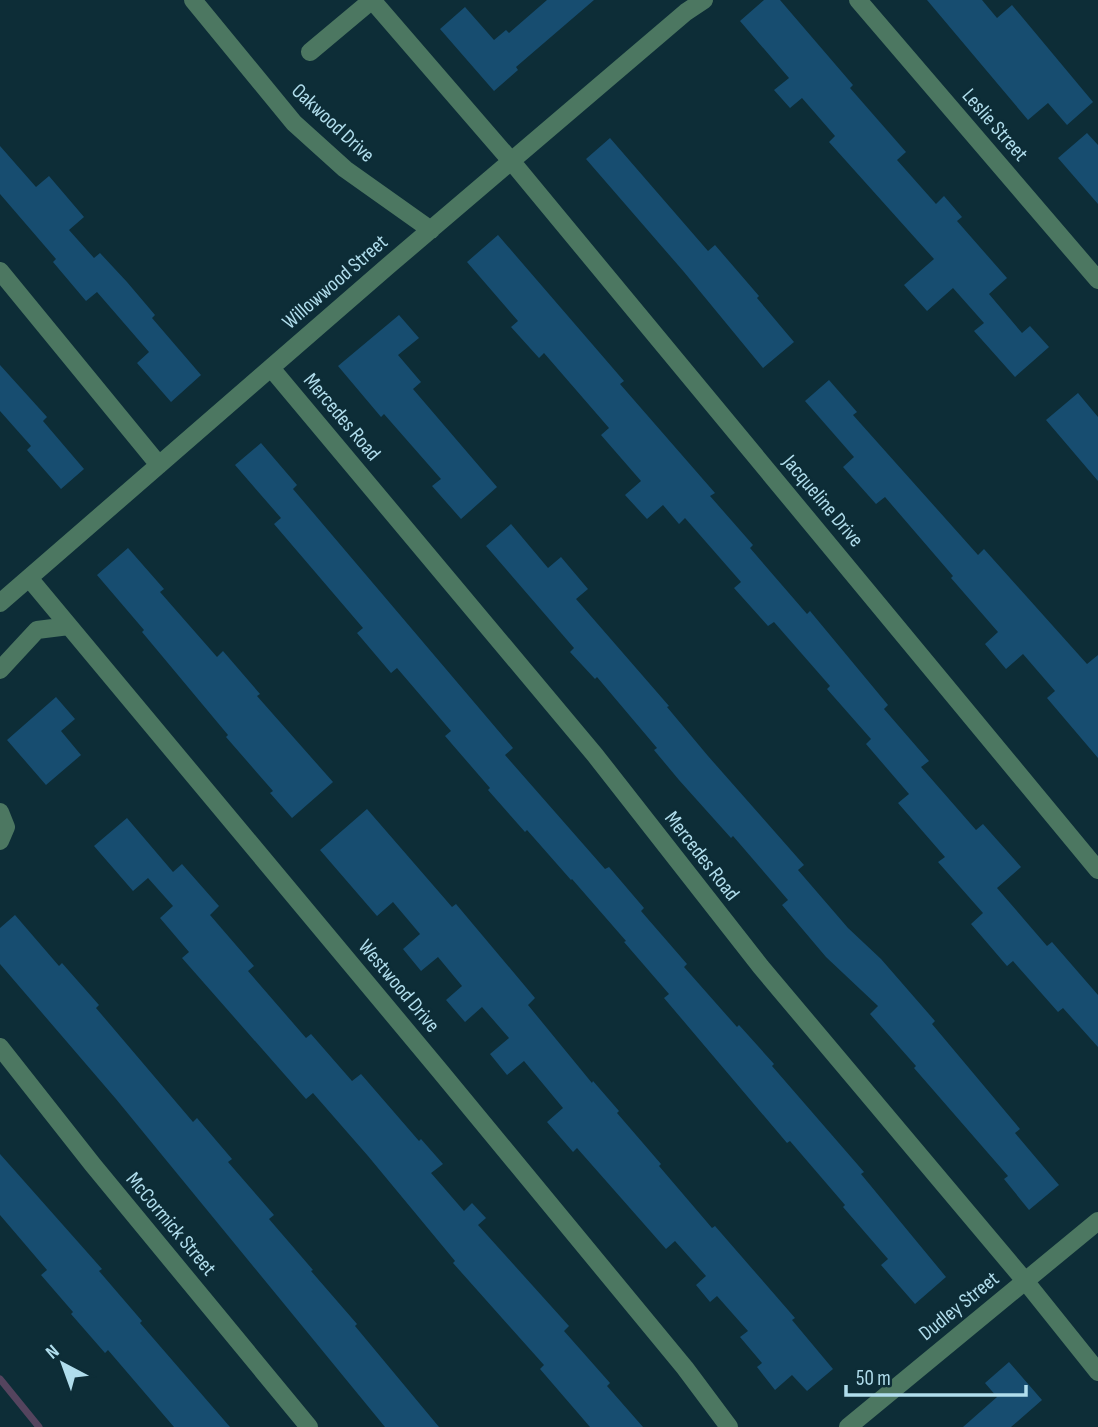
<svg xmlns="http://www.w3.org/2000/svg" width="1098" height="1427" font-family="'Sofia Sans Condensed',sans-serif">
<rect width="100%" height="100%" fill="#0d2d37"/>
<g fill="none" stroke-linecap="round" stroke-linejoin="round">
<path stroke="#54445e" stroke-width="7" d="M 0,1379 L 39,1427"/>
</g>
<path fill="#174d70" d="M 547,0 L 594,0 L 516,67 L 518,70 L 494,91 L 440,29 L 465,7 L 494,40 L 506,30 L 509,33 Z
M 764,0 L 780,0 L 853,85 L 850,88 L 906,152 L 897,160 L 936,204 L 944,196 L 962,217 L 957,221 L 1007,278 L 989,294 L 1022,333 L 1030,326 L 1049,347 L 1015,377 L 974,331 L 984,323 L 953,288 L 927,311 L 904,285 L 934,259 L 829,142 L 835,136 L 802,98 L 790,108 L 774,90 L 789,78 L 740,21 Z
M 927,0 L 982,0 L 997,18 L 1012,5 L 1093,102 L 1067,125 L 1048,103 L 1028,120 Z
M 1087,133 L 1098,145 L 1098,204 L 1058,158 Z
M 610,138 L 708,251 L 715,245 L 759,296 L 757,298 L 794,342 L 763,368 L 684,272 L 586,159 Z
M 0,146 L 36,187 L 49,176 L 84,217 L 69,230 L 94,258 L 100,253 L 127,282 L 155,315 L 152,318 L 201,375 L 171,402 L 137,363 L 149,352 L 97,292 L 86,301 L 53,262 L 56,259 L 0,194 Z
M 498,235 L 624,381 L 620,384 L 715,493 L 710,496 L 753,545 L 750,548 L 807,614 L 810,611 L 888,705 L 884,709 L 929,761 L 921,767 L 976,830 L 983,824 L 1021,867 L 997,888 L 1047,946 L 1052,942 L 1098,995 L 1098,1047 L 1063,1008 L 1058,1012 L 1013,961 L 1007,966 L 971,924 L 983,913 L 938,862 L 945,857 L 898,803 L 909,794 L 866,744 L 871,739 L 827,689 L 830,686 L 774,622 L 768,626 L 734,588 L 741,582 L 685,518 L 679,524 L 663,505 L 647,519 L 625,495 L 641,481 L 601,435 L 609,428 L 544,353 L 539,358 L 511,327 L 518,321 L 467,262 Z
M 399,315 L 419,338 L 398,355 L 421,382 L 413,389 L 497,487 L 461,519 L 432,486 L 441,479 L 384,414 L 381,417 L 338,366 Z
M 0,365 L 47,417 L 43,421 L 84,469 L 61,489 L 27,450 L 31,446 L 0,411 Z
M 829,380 L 857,412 L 853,415 L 978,555 L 984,549 L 1087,664 L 1098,655 L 1098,758 L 1047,698 L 1055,691 L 1023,654 L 1006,669 L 985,644 L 998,632 L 951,578 L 953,576 L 885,497 L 876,504 L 843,467 L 854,457 L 805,401 Z
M 1078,393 L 1098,417 L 1098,481 L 1046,420 Z
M 261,443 L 297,485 L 293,489 L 513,748 L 505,755 L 605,869 L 609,867 L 644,908 L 641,911 L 687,964 L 684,967 L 737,1027 L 739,1025 L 774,1064 L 772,1066 L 864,1172 L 861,1174 L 946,1277 L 915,1304 L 881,1265 L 888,1259 L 843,1207 L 845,1205 L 790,1141 L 787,1143 L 664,998 L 669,994 L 624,942 L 626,941 L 572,879 L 571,880 L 527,830 L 525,832 L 488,790 L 490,788 L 445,736 L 451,731 L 397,668 L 391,673 L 357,633 L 363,628 L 274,524 L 281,518 L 235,465 Z
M 511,524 L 548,568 L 561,557 L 588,589 L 576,599 L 669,706 L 667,707 L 708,756 L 804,865 L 798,870 L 848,928 L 881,959 L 935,1021 L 932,1024 L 1020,1129 L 1015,1133 L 1059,1185 L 1029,1210 L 1004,1179 L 1008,1176 L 914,1068 L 916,1066 L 870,1014 L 878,1006 L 826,957 L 782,905 L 788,900 L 733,836 L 731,838 L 679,780 L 654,750 L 657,748 L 597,677 L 595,679 L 570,652 L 574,648 L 486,546 Z
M 128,548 L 164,589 L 160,592 L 217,657 L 223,651 L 260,694 L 257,696 L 333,782 L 292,818 L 270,793 L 273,791 L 226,737 L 228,735 L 142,632 L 144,630 L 97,575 Z
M 56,697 L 75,719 L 61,731 L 81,755 L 46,785 L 7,740 Z
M 367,809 L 452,907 L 456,904 L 535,998 L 528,1005 L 592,1083 L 593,1081 L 619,1111 L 617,1113 L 661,1164 L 659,1166 L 712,1228 L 715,1226 L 795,1318 L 792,1320 L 833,1369 L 807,1391 L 792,1375 L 775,1390 L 757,1367 L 762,1363 L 740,1337 L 748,1331 L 717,1296 L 710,1302 L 696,1285 L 706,1276 L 675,1241 L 666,1249 L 577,1148 L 573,1152 L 547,1122 L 563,1108 L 524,1061 L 507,1075 L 490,1054 L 509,1038 L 482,1007 L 465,1022 L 446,1000 L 462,986 L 438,957 L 421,971 L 403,949 L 420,934 L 393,902 L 377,916 L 320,850 Z
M 127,818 L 173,872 L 182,864 L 219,906 L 210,915 L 254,966 L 248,971 L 306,1038 L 311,1034 L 352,1081 L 361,1074 L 419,1141 L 421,1139 L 443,1164 L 431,1173 L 464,1211 L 472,1203 L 486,1218 L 478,1225 L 569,1326 L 564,1331 L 610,1383 L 607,1386 L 643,1427 L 590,1427 L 540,1369 L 544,1365 L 453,1263 L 455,1261 L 368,1156 L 313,1093 L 306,1099 L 182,958 L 189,952 L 160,918 L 173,906 L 148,878 L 133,891 L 94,846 Z
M 15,915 L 59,966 L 62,963 L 99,1005 L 96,1008 L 193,1122 L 197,1118 L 232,1159 L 228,1162 L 274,1215 L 269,1219 L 313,1270 L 311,1271 L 357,1324 L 355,1326 L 439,1427 L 385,1427 L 116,1099 L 0,964 L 0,928 Z
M 0,1154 L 102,1269 L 99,1271 L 142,1321 L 140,1323 L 230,1427 L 174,1427 L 108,1350 L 105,1353 L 71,1314 L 73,1312 L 41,1275 L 47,1270 L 0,1215 Z
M 1009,1362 L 1042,1400 L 1011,1427 L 963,1427 L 997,1397 L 985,1383 Z"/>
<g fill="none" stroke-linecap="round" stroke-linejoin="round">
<path stroke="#4c7761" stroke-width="18" d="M 193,0 L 294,123 L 345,169 L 431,230
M 372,0 L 512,162 L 1098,870
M 858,0 L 1098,280
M 310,52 L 372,0
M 0,271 L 159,465
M 271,368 L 595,755 L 761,967 L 1026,1282 L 1098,1372
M 29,578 L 440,1071 L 685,1368 L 729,1427
M 0,603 L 388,266 L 686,12 L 704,0
M 0,670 L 37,630 L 69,626
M 0,812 L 6,827 L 0,841
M 0,1047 L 93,1165 L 309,1427
M 848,1427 L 1098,1221"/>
</g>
<g text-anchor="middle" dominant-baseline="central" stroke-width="5" stroke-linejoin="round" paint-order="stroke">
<g font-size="21" fill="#b0ddec" stroke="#0d2d37">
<text transform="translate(333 123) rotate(43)">Oakwood Drive</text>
<text transform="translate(995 125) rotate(49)">Leslie Street</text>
<text transform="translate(335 282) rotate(-41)">Willowwood Street</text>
<text transform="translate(342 417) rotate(50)">Mercedes Road</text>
<text transform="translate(823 501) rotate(50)">Jacqueline Drive</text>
<text transform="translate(702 856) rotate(52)">Mercedes Road</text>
<text transform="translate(399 986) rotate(50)">Westwood Drive</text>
<text transform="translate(171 1224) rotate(50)">McCormick Street</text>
<text transform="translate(959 1306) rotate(-39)">Dudley Street</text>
</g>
</g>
<g transform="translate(63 1364) rotate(319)" stroke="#0d2d37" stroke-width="5" paint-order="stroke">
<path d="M0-5L12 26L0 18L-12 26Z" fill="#b0ddec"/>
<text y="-10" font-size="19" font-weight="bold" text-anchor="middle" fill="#b0ddec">N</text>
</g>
<path d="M846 1385v10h180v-10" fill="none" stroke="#b0ddec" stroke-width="3.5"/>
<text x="856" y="1385" font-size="21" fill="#b0ddec" stroke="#0d2d37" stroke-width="5" paint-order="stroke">50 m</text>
</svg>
